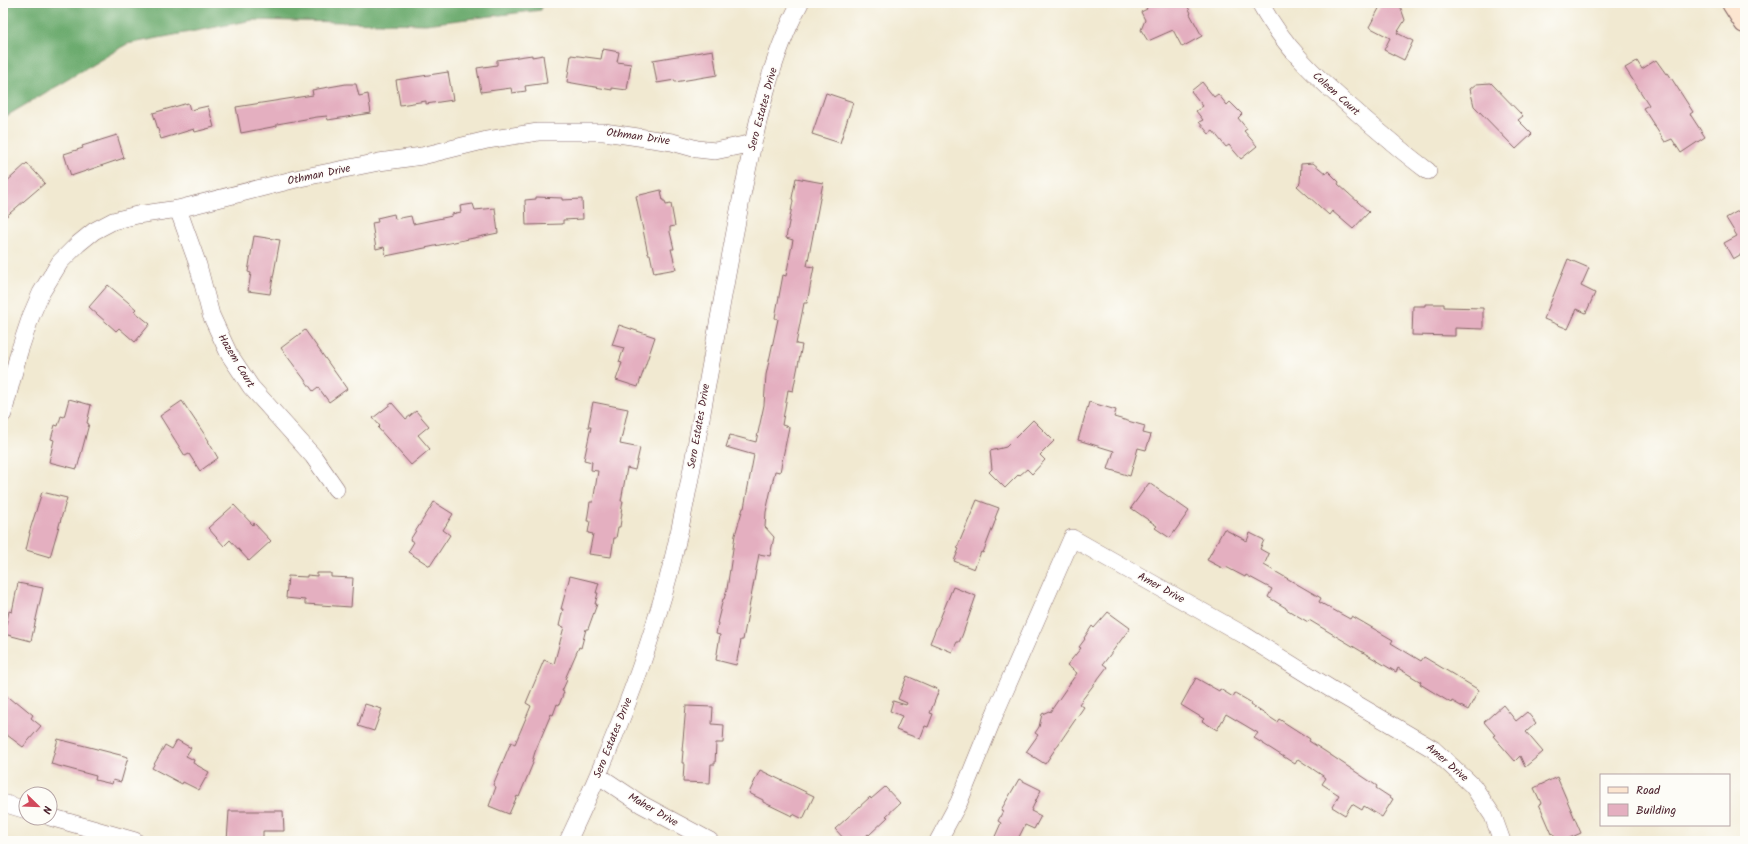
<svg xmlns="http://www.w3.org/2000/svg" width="1748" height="844" font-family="Kalam,sans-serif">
<rect width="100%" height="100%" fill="#fdfcf7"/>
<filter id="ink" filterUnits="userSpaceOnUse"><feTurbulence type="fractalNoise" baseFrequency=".025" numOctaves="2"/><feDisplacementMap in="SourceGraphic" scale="8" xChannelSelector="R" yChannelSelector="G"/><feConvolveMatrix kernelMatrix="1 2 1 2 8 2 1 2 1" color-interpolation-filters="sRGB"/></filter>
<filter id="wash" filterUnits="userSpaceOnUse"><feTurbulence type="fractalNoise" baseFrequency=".012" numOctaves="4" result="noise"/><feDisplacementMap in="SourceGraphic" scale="16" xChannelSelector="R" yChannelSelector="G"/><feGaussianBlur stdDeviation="0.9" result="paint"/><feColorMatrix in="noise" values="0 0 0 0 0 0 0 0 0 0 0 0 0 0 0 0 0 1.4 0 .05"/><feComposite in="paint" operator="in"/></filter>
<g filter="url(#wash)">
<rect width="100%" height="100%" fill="#f1e9d1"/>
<path fill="#6cab6e" stroke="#5b654c" d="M 3,3 L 543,3 L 541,10 L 426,24 L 253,20 L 127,44 L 3,118 Z"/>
<g id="blocks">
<path fill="#e4afc0" d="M 1144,3 L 1186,3 L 1191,13 L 1190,14 L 1202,36 L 1182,47 L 1173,30 L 1148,41 L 1141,30 L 1145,20 L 1141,12 L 1147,9 Z
M 1382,3 L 1399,3 L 1405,20 L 1397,33 L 1413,41 L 1404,60 L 1384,50 L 1390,38 L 1369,27 Z
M 603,49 L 619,52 L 617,62 L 631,64 L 627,90 L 612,88 L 612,90 L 567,82 L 571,55 L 601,59 Z
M 713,50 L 717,75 L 675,82 L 675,80 L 657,83 L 653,60 Z
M 532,55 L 532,57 L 543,55 L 547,83 L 525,86 L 526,91 L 512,93 L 511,88 L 481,92 L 477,68 L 497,65 L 497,60 Z
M 1656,60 L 1666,74 L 1668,73 L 1693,112 L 1690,114 L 1705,137 L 1681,153 L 1672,139 L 1665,142 L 1643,108 L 1649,105 L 1625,68 L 1637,61 L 1642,69 Z
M 448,72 L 453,100 L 426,104 L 426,101 L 400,105 L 396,80 Z
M 1202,82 L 1214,97 L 1218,94 L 1227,105 L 1230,102 L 1242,114 L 1238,118 L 1247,129 L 1244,131 L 1257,146 L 1241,159 L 1229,145 L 1226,147 L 1213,131 L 1209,134 L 1199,122 L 1203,120 L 1196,111 L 1203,106 L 1191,91 Z
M 1491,83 L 1523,116 L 1518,120 L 1532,134 L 1516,149 L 1474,106 L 1470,89 L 1476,84 Z
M 346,84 L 356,84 L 359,96 L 368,94 L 371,113 L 328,120 L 327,116 L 317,117 L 277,124 L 277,126 L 241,133 L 236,107 L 313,95 L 312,90 Z
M 826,93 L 853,102 L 840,143 L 812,134 Z
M 188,103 L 190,110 L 208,106 L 214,127 L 195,132 L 194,129 L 161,139 L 153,113 Z
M 117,135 L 124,158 L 71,176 L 64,154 L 83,148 L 82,146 Z
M 27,163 L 45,183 L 3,219 L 3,185 Z
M 1313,163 L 1326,174 L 1328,171 L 1339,182 L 1338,184 L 1369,212 L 1353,229 L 1332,211 L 1329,215 L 1297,186 L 1300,183 L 1301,164 Z
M 796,178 L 823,183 L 807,266 L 814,267 L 807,303 L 804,303 L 796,344 L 802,345 L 793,391 L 788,390 L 782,425 L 789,427 L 780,472 L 775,471 L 766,512 L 765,527 L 774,537 L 770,556 L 759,554 L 743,640 L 741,640 L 736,665 L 716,660 L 720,635 L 716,634 L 718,623 L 717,623 L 723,599 L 724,599 L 727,589 L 735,535 L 743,508 L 744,508 L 754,455 L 726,447 L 730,435 L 756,442 L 764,405 L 766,375 L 778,319 L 775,318 L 783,275 L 786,276 L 793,240 L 786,238 L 793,201 L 792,198 Z
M 661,190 L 663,201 L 665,201 L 666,205 L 671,204 L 675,226 L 670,227 L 670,232 L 674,249 L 671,249 L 676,269 L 654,273 L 650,254 L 648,254 L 636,196 Z
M 536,197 L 562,198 L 562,200 L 582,199 L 583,219 L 563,220 L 563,224 L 526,225 L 525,200 L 536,199 Z
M 473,204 L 475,210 L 495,208 L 498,233 L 386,256 L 384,247 L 376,249 L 372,223 L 378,222 L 377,218 L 394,214 L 395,219 L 411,216 L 413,224 L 452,216 L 452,214 L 461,212 L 460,206 Z
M 1745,207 L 1745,252 L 1733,259 L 1724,243 L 1737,236 L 1726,218 Z
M 254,236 L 280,240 L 270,294 L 248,291 L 251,273 L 248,272 Z
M 1568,259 L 1589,268 L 1581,286 L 1595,293 L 1586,313 L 1577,309 L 1568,329 L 1544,319 Z
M 108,285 L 136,309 L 134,311 L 150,324 L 135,342 L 119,328 L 116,331 L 89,307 Z
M 1425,304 L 1444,304 L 1444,307 L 1483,308 L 1483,329 L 1455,328 L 1455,336 L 1412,335 L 1413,306 L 1425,306 Z
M 619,325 L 655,337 L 638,387 L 616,380 L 622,363 L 619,362 L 624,348 L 612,345 Z
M 305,330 L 347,389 L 329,402 L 318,387 L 313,391 L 281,348 Z
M 69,399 L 91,405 L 87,423 L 89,424 L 77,469 L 49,462 L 54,440 L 51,439 L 55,425 L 58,426 L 61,416 L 64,417 Z
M 182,401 L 209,441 L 208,441 L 218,458 L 200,471 L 189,454 L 185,456 L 160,416 Z
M 593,402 L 628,409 L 620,444 L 640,448 L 635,470 L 627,468 L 621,501 L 623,501 L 621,513 L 622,513 L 620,527 L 618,527 L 616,538 L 614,538 L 611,557 L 589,554 L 593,534 L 588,533 L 590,521 L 587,521 L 590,502 L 593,502 L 598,471 L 591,470 L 592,462 L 584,460 L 591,427 L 588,427 Z
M 1089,402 L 1116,410 L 1114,417 L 1145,426 L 1143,433 L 1151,435 L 1146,450 L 1138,448 L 1130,476 L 1108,469 L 1114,451 L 1078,440 Z
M 392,403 L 406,419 L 416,411 L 429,426 L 418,435 L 430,449 L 411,465 L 378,428 L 380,426 L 373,418 Z
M 1033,420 L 1054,441 L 1040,455 L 1045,460 L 1032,474 L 1027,469 L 1020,475 L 1019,474 L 1005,488 L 989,472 L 992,469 L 990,451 L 1006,447 Z
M 1149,483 L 1189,511 L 1170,538 L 1155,528 L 1157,526 L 1131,508 Z
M 42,492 L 67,498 L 50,557 L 26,550 L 30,533 L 29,533 Z
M 977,500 L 999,508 L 995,518 L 996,519 L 983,553 L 981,552 L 974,569 L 954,561 L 959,549 L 957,548 Z
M 434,502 L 453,514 L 443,530 L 450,535 L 430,566 L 408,552 L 414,542 L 410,540 Z
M 234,505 L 253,525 L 254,523 L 271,541 L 249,561 L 230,540 L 224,546 L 208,528 Z
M 1224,529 L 1247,541 L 1250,533 L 1264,540 L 1260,549 L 1269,554 L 1264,565 L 1321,598 L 1319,602 L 1350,619 L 1352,616 L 1393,640 L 1391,643 L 1421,661 L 1424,657 L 1479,690 L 1468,710 L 1452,701 L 1451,703 L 1420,684 L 1421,682 L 1398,668 L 1396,672 L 1309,620 L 1308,622 L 1286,609 L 1286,608 L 1268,597 L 1272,589 L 1246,575 L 1245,577 L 1226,567 L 1224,569 L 1207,560 Z
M 317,573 L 331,573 L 331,577 L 353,578 L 351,607 L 305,604 L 305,600 L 286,598 L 288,576 L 307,577 L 307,575 L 317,576 Z
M 570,576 L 599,583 L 596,593 L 598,593 L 595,604 L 597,604 L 588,629 L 586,629 L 581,648 L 579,647 L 565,679 L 567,680 L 562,691 L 564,692 L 559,705 L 557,704 L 553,715 L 551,714 L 535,752 L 532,762 L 533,763 L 519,797 L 517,796 L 509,814 L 489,806 L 496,787 L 493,785 L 511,742 L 515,744 L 531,706 L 526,703 L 544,660 L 554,664 L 564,627 L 559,626 L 563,609 L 561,609 Z
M 18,583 L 43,588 L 31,641 L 4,634 L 9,611 L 12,612 Z
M 953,587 L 976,596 L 962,636 L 959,642 L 957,642 L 952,652 L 930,643 Z
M 1108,612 L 1130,628 L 1103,664 L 1107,667 L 1079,704 L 1084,707 L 1045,764 L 1026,752 L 1038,735 L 1035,733 L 1039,727 L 1042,714 L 1049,711 L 1050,712 L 1077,673 L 1067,665 L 1081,648 L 1079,647 L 1085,639 L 1084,638 L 1092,626 L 1094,628 Z
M 907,676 L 939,690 L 930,713 L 933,714 L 928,727 L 925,726 L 920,739 L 896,730 L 902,716 L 890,711 L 893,701 L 906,705 L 907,703 L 898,699 Z
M 1196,678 L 1219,691 L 1220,689 L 1233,697 L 1235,693 L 1252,703 L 1251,705 L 1277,722 L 1279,719 L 1310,739 L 1309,741 L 1326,752 L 1377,786 L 1376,788 L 1393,799 L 1382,817 L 1364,806 L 1362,810 L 1352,804 L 1345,815 L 1332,807 L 1339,795 L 1322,784 L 1326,778 L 1298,759 L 1295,764 L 1254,738 L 1258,733 L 1226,714 L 1217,730 L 1202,721 L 1204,719 L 1181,705 Z
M 3,693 L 15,703 L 16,701 L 33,715 L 31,718 L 41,726 L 23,747 L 3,732 Z
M 365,704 L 382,709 L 374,731 L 358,726 Z
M 1503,705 L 1516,721 L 1527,712 L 1536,723 L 1526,732 L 1543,752 L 1525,767 L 1520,756 L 1515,761 L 1493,736 L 1495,735 L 1484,722 Z
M 686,706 L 713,707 L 712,724 L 724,725 L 723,743 L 716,743 L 715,764 L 711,764 L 710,783 L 683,782 L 684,763 L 682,763 L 683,751 L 682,751 Z
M 58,739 L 128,757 L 121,782 L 113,780 L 112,784 L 95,780 L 96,776 L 51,764 Z
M 177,740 L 191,748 L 186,756 L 194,760 L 193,763 L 209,772 L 199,790 L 183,782 L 182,784 L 152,768 L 165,745 L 172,749 Z
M 760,770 L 814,796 L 803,819 L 793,814 L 792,816 L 763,802 L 763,800 L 749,793 Z
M 1557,777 L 1581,833 L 1563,841 L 1557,841 L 1553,833 L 1552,834 L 1539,804 L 1541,803 L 1534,788 Z
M 1019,779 L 1041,790 L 1031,811 L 1041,816 L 1034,829 L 1025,825 L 1017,841 L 993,841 L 1001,823 L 998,821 L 1003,811 L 1001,810 Z
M 885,787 L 900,803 L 886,816 L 888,817 L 869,835 L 868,834 L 861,841 L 846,841 L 835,829 L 870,797 L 871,799 Z
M 229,811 L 283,811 L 284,831 L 263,831 L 263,841 L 227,841 Z"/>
</g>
</g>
<g filter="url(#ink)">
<use href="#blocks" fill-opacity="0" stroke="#846665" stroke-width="1"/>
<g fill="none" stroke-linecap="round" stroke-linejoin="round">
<defs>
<path id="street" d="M 1260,3 C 1284,47 1315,76 1352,108 C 1377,130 1401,151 1428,171
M 178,209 L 198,265 L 211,315 L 229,354 L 251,387 L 313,456 L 336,489
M 3,414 L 19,352 L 31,316 L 41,293 L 60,262 L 78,244 L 94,231 L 113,221 L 137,215 L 178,209 L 300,178 L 379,162 L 422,156 L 487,140 L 538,132 L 604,132 L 672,142 L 697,149 L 715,151 L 753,143
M 599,776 L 641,804 L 710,841
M 3,803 L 26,810
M 50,817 L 135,841
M 568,841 C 603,767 635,691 658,613 C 675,559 686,501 696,446 C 711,364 725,282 741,200 C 755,133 768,63 800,3
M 938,841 L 959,802 L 996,711 L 1072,538 L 1244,635 L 1331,689 L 1433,749 L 1473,786 L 1493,816 L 1502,841"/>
<path id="secondary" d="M 1733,3 L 1745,22"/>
</defs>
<use href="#street" stroke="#846665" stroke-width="18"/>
<use href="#secondary" stroke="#846665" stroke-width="24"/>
<use href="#street" stroke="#fff" stroke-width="17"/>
<use href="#secondary" stroke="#fce5d0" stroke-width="22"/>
</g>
</g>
<g text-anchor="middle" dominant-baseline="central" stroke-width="3" stroke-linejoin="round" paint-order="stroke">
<g font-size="11" fill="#4a1f2b" stroke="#fdfcf7">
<text transform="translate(1336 94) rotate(42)">Coleen Court</text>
<text transform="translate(763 109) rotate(-75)">Sero Estates Drive</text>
<text transform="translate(638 137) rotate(8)">Othman Drive</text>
<text transform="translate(319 175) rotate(-12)">Othman Drive</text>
<text transform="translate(236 361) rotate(59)">Hazem Court</text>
<text transform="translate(699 426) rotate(-80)">Sero Estates Drive</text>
<text transform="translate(1161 588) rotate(29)">Amer Drive</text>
<text transform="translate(613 738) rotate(-68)">Sero Estates Drive</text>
<text transform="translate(1447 763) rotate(41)">Amer Drive</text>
<text transform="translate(653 810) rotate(30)">Maher Drive</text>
</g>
</g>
<rect width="1748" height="844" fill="none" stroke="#fdfcf7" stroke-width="16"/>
<rect x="1600" y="774" width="130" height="52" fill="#fdfcf7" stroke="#b5a4a5"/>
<rect x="1608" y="787" width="20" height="6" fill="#fce5d0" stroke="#b5a4a5"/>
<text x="1636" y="794" font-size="12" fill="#4a1f2b">Road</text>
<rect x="1608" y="804" width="20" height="12" fill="#e4afc0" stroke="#b5a4a5"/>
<text x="1636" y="814" font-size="12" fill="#4a1f2b">Building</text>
<g transform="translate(38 806) rotate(113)"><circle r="19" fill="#fdfcf7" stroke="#b5a4a5"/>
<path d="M0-3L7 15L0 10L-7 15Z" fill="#d1495b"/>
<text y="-6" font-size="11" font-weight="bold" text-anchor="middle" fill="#4a1f2b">N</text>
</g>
</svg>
